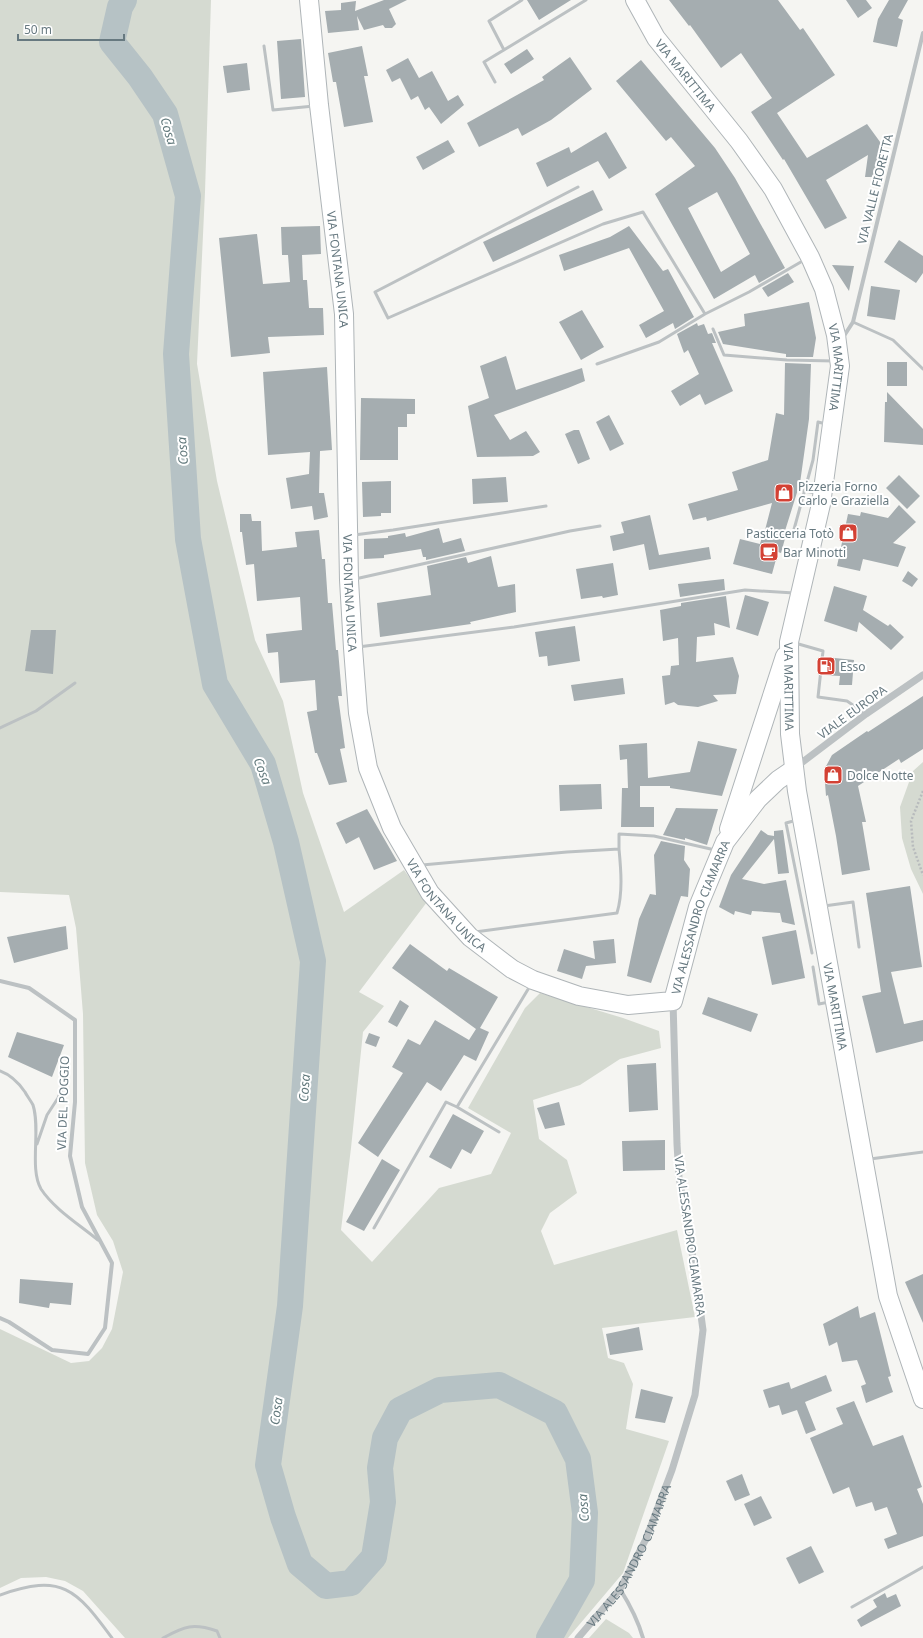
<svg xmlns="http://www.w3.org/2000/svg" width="923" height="1638" font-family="'Noto Sans',sans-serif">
<rect width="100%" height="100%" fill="#f5f5f2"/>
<path fill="#d5dad1" d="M 0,0 L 211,0 L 205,192 L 197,364 L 217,481 L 255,640 L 283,701 L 303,793 L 344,912 L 404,870 L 427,902 L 359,992 L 384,1006 L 363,1032 L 351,1148 L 341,1230 L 372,1262 L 439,1188 L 491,1174 L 511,1133 L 468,1108 L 525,1008 L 540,993 L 623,1018 L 659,1031 L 661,1048 L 620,1059 L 580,1085 L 533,1100 L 539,1139 L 567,1160 L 577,1193 L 550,1213 L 541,1231 L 554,1265 L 677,1230 L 695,1317 L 602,1328 L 608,1358 L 624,1363 L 633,1384 L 626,1429 L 669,1441 L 623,1573 L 568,1638 L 125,1638 L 83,1591 L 65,1581 L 46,1577 L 21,1578 L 0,1588 L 0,1329 L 71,1363 L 89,1361 L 102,1348 L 112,1329 L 123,1272 L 113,1241 L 97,1215 L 85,1163 L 83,1014 L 76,928 L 69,895 L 0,892 Z
M 923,762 L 923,894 L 911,869 L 902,838 L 900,807 L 913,771 Z
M 606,1619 L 629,1633 L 633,1638 L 589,1638 Z"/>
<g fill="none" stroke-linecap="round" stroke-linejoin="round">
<path stroke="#b6c2c5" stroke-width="26" d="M 124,0 L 120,7 L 112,42 L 140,77 L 165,114 L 188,196 L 176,354 L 188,539 L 215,684 L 263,764 L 286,842 L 313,961 L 290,1306 L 268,1465 L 283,1517 L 300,1564 L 326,1586 L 351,1583 L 374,1557 L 383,1502 L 380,1468 L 385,1438 L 400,1410 L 440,1390 L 499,1385 L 555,1413 L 578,1459 L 585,1513 L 582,1580 L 549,1638"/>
</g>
<path fill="#a5adb0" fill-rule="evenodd" d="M 384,0 L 407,0 L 389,9 L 396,24 L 392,28 L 385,28 L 383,25 L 364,30 L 357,16 L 359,30 L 328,33 L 325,11 L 341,10 L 341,3 L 356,1 L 355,11 Z
M 527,0 L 571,0 L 539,20 Z
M 669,0 L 778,0 L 800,30 L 803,28 L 835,75 L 777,113 L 807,158 L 867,124 L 883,146 L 876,177 L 865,177 L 868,155 L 826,180 L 847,218 L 825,229 L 784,159 L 783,160 L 751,112 L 772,98 L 741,53 L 721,68 L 690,25 L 689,26 Z
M 846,0 L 866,0 L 872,8 L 858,18 Z
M 889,0 L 908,0 L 898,18 L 903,20 L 897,47 L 873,42 L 878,19 Z
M 301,39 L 305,97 L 281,99 L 277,41 Z
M 362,46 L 368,76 L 364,76 L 373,122 L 344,127 L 336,82 L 333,82 L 328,53 Z
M 527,49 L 534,59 L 511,74 L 504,64 Z
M 570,57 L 592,89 L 551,120 L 522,136 L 518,128 L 479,147 L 467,123 L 544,80 L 542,77 Z
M 408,58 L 419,78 L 432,71 L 448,101 L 458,95 L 464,105 L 441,124 L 429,107 L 425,110 L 418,96 L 411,100 L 400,78 L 392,82 L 386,70 Z
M 641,60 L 715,148 L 735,178 L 785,268 L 759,283 L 755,275 L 714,299 L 655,194 L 695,166 L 671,137 L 666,141 L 616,81 ZM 717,192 L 750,254 L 721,272 L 688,208 Z
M 247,63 L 250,90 L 227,93 L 223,66 Z
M 606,132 L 627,168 L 609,179 L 598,161 L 547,187 L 536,163 L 569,147 L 571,153 Z
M 448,140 L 455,152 L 423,170 L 416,157 Z
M 593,190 L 603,210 L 493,262 L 483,242 Z
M 320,226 L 321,254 L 302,255 L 303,280 L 307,280 L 309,308 L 323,308 L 324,335 L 268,337 L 270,353 L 231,357 L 219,238 L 257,234 L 263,284 L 290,282 L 288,255 L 282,255 L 281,227 Z
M 629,226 L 663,271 L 668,269 L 694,317 L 675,329 L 673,323 L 646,338 L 639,325 L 664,311 L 629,248 L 564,271 L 559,255 L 610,237 Z
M 899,240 L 923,256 L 923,273 L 916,283 L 884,262 Z
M 832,265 L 854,266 L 849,291 Z
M 788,273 L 794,282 L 768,297 L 762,288 Z
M 871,286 L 900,290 L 895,320 L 867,316 Z
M 809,302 L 816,338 L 813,357 L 786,357 L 786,354 L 723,344 L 718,332 L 745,326 L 744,314 Z
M 582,310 L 604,347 L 581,360 L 559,322 Z
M 697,323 L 698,326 L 704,324 L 708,334 L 712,333 L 716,343 L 712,343 L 733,391 L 705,405 L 700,394 L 680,406 L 671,391 L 699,374 L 688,350 L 684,353 L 677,334 Z
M 506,356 L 516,390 L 582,368 L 585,381 L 568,388 L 494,415 L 510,440 L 526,431 L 540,452 L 533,456 L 477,457 L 468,406 L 489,398 L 480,366 Z
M 887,362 L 907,362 L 907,386 L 887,386 Z
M 785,363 L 811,364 L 809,419 L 800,483 L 784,534 L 786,535 L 781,553 L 778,552 L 772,574 L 733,564 L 740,539 L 760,544 L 763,533 L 764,534 L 772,503 L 707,521 L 706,517 L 693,520 L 688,504 L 738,490 L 732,472 L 768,460 L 776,413 L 784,415 Z
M 327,367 L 332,450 L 320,451 L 319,493 L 324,493 L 328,517 L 314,520 L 312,506 L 291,509 L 286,478 L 309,474 L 310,452 L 268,455 L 263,372 Z
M 887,392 L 923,429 L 923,445 L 884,442 L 885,402 L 887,402 Z
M 361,398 L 415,399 L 415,414 L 407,414 L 407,427 L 398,427 L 398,460 L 360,460 Z
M 609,415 L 624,444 L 610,451 L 596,422 Z
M 574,430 L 579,430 L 590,459 L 578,464 L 565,434 Z
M 899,475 L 920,496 L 907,509 L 886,488 Z
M 506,477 L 508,502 L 473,504 L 472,479 Z
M 391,481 L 391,513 L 381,513 L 381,516 L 363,517 L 362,482 Z
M 899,505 L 916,522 L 893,543 L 906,547 L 898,567 L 863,559 L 860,571 L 837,566 L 848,514 L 860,516 L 861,512 L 888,518 Z
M 240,514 L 251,514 L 252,521 L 261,521 L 262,551 L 297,547 L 295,532 L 319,530 L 322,559 L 325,559 L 328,603 L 332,603 L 336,650 L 338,650 L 342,696 L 338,696 L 345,748 L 340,749 L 347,782 L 329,785 L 317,753 L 315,753 L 307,712 L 317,710 L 315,680 L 280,683 L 278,652 L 268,653 L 266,634 L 302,630 L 300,597 L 257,601 L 254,564 L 246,565 L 242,532 L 240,532 Z
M 650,515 L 659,555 L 709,547 L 711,559 L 649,570 L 644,544 L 613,551 L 610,536 L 624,533 L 621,522 Z
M 439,528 L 443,543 L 461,538 L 465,551 L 426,560 L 426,557 L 423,557 L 421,549 L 384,555 L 384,558 L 364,559 L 364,539 L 388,538 L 388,536 L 405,533 L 406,537 Z
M 491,556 L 498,587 L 515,584 L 516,612 L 470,622 L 471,624 L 380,637 L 377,603 L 431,595 L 427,566 L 466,557 L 468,563 Z
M 613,563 L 618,595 L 603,598 L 602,596 L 581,599 L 576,569 Z
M 908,571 L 918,579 L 912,587 L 902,581 Z
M 724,579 L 725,590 L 680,597 L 678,584 Z
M 834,586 L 867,596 L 863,610 L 888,626 L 890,624 L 904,637 L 891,650 L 859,622 L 857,632 L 824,621 Z
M 745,595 L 769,602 L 758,636 L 736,629 Z
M 726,596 L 730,628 L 714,623 L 715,635 L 697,637 L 696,662 L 733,657 L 739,676 L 736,694 L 713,695 L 718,701 L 698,707 L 678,705 L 674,702 L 665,705 L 662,676 L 670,675 L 671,666 L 679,665 L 678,638 L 663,641 L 660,610 L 681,606 L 681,603 Z
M 575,626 L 580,661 L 548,666 L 547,656 L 539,657 L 535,632 Z
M 31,630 L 56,630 L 53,674 L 25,671 Z
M 825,657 L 854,660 L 852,685 L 839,685 L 840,676 L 823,675 Z
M 623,678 L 625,694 L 574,701 L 571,685 Z
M 923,696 L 923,749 L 901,763 L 899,759 L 858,786 L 866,822 L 862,822 L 870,870 L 842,875 L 836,836 L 828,795 L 826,796 L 824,770 L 832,755 L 867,731 L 868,732 Z
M 698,741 L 737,749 L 722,796 L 670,788 L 670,786 L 640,786 L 640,807 L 654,807 L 654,827 L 621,827 L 622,788 L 628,788 L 627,759 L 620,760 L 619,745 L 647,743 L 648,778 L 690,772 Z
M 601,784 L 602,809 L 560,811 L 559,785 Z
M 676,808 L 718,809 L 707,845 L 685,838 L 685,840 L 663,835 Z
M 367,809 L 397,861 L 374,870 L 359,837 L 346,844 L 336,823 Z
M 761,830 L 768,835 L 774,836 L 774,831 L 783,830 L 789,873 L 778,874 L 774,839 L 742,879 L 764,884 L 786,880 L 795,925 L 782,922 L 780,913 L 752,911 L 751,915 L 735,911 L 734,915 L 719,907 L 731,875 Z
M 661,841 L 685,846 L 684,860 L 690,869 L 688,897 L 681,896 L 651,983 L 627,976 L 639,919 L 650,894 L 656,895 L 654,855 Z
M 910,886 L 922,967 L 891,972 L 904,1024 L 923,1020 L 923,1041 L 876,1053 L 862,996 L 881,992 L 866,893 Z
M 66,926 L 68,949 L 14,963 L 7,937 Z
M 796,930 L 805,978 L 772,985 L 762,937 Z
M 614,939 L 616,963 L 586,966 L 582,979 L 557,971 L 564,949 L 595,959 L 593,941 Z
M 410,944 L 447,971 L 449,968 L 498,997 L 480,1028 L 489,1032 L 476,1061 L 464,1055 L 441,1091 L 427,1082 L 378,1157 L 358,1143 L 403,1073 L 392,1067 L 408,1039 L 420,1045 L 435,1020 L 469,1040 L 476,1029 L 392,968 Z
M 708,997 L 758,1014 L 751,1032 L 702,1014 Z
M 400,1000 L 409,1006 L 397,1027 L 388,1022 Z
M 17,1032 L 64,1045 L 52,1077 L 8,1057 Z
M 369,1033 L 380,1037 L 376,1047 L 365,1043 Z
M 656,1063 L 658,1110 L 629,1112 L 627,1065 Z
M 559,1102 L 565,1125 L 545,1129 L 537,1108 Z
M 453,1114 L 484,1131 L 471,1154 L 462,1149 L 451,1169 L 429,1157 Z
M 665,1140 L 665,1170 L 623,1171 L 622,1141 Z
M 382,1159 L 400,1170 L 364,1231 L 346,1222 Z
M 923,1274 L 923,1323 L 905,1282 Z
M 20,1279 L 73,1283 L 71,1305 L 50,1303 L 49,1308 L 19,1303 Z
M 858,1306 L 860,1318 L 875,1312 L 891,1376 L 888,1377 L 893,1392 L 866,1403 L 861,1386 L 866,1384 L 857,1360 L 842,1362 L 837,1342 L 829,1346 L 823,1324 Z
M 639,1327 L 643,1350 L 610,1355 L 606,1334 Z
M 826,1375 L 832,1391 L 805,1402 L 816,1430 L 806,1434 L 797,1410 L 782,1415 L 779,1405 L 769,1408 L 763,1390 L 789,1382 L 791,1389 Z
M 641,1389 L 673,1397 L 665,1423 L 635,1418 Z
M 854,1401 L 873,1446 L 903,1435 L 922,1487 L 917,1489 L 923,1504 L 923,1536 L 888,1549 L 884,1539 L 897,1534 L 887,1507 L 875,1511 L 872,1502 L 856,1507 L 849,1487 L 833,1494 L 810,1438 L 843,1424 L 836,1408 Z
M 742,1474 L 750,1495 L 735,1501 L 726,1481 Z
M 761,1496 L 772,1518 L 754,1526 L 744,1504 Z
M 811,1546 L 824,1572 L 799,1584 L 786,1558 Z
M 885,1593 L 887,1598 L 896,1594 L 901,1606 L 861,1627 L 857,1620 L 877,1607 L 873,1600 Z"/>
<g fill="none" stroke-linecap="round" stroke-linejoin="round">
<defs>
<g id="secondary">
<path id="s2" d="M 309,0 L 319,105 L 344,314 L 349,580 L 353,648 L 358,713 L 368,768 L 392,828 L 430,893 L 470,937 L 512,969 L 533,980 L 579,996 L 628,1005 L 673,1001 L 698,907 L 725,842 L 758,799 L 778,780 L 794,769"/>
<path id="s3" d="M 635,0 L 656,38 L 739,141 L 773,189 L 810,257 L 824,289 L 836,335 L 840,366 L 821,504 L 789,642 L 790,734 L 797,791 L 888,1296 L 923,1399"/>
<path d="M 729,829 L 785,656"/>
</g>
</defs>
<use href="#secondary" stroke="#afb5b8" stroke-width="20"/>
<path stroke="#b8bbbd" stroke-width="2.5" stroke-dasharray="2 2" stroke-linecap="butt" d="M 923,791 L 911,821 L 913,847 L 923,875"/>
<path stroke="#bcc1c3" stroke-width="3" d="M 264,46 L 273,110 L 314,106
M 504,50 L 489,21 L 522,0
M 495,82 L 484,62 L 586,0
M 578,187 L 375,292 L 388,318 L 603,224 L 643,212 L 705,314
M 853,322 L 893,340 L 923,369
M 713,329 L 724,355 L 787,360 L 834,361
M 597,364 L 659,342 L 705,314 L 749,292 L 806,259
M 804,491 L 816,493
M 354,535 L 393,530 L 546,506
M 807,536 L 793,533 L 813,460 L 818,422 L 826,424
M 355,579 L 570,531 L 600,526
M 795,643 L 823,651 L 818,697 L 847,701 L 866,714
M 358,647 L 514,627 L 745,590 L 794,593
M 0,728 L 36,711 L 75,683
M 797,820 L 786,823 L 812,953
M 422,865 L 567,852 L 619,849 L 619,834 L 654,836 L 715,850
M 824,906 L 853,902 L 859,947
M 475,932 L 617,913 C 623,893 621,870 619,849
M 813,967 L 819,1004 L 829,1002
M 0,1071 C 11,1075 18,1082 25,1092 C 27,1096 31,1101 33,1105 C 41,1130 29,1168 41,1189 C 54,1209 80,1225 98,1240
M 499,1132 L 457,1107 L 530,986
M 37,1144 L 47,1115 L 58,1098 L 65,1081 L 64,1068
M 870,1159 L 923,1152
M 374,1228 L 446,1102 L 457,1107
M 0,1595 C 62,1573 76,1589 112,1638
M 852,1607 L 923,1567
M 163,1638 C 185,1626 193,1623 217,1631 L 220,1638"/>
<path stroke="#bcc1c3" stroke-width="4" d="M 842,339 L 853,322 L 923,33
M 0,981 L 29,988 L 75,1020 L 75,1102 L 70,1156 L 82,1207 L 112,1263 L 105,1328 L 88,1354 L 52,1350 L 9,1322 L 0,1318
M 620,1589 C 630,1605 638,1620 643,1638"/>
<g stroke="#bcc1c3" stroke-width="7">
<path d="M 796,767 L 866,714 L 923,675"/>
<path id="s1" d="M 578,1638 L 620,1589 L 646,1539 L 672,1470 L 695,1395 L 703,1330 L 694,1264 L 679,1177 L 677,1144 L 673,1001"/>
</g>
<use href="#secondary" stroke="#fff" stroke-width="18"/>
</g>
<defs>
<symbol id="shop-square" viewBox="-11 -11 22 22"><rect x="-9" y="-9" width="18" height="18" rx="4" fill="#d34134" stroke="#fff"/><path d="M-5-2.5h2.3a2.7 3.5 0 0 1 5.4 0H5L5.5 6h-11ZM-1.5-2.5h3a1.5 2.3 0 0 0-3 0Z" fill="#fff"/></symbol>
<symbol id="cafe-square" viewBox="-11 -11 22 22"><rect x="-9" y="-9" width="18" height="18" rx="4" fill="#d34134" stroke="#fff"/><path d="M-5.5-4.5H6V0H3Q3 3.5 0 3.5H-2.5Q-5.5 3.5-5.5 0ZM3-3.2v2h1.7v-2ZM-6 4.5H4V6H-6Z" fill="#fff"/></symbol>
<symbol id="fuel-square" viewBox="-11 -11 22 22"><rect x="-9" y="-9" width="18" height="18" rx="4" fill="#d34134" stroke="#fff"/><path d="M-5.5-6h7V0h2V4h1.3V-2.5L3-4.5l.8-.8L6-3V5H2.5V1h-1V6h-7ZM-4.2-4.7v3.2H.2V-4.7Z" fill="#fff"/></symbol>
</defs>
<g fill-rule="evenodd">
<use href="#shop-square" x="773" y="482" width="22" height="22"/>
<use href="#shop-square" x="837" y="522" width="22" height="22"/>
<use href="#cafe-square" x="758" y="541" width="22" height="22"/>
<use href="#fuel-square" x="815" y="655" width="22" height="22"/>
<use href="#shop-square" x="822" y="764" width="22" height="22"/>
</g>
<g text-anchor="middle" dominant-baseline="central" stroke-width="4" stroke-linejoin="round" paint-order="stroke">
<g font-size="12" fill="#677980" stroke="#fff">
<text stroke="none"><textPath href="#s3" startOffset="91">VIA MARITTIMA</textPath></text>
<text transform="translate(875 189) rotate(-76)">VIA VALLE FIORETTA</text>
<text stroke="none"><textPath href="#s2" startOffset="271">VIA FONTANA UNICA</textPath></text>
<text stroke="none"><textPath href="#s3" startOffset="427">VIA MARITTIMA</textPath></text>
<text stroke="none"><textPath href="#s2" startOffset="595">VIA FONTANA UNICA</textPath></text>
<text stroke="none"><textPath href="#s3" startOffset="751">VIA MARITTIMA</textPath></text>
<text transform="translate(852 712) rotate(-36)">VIALE EUROPA</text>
<text stroke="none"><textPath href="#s2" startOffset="931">VIA FONTANA UNICA</textPath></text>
<text stroke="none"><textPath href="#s2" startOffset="1279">VIA ALESSANDRO CIAMARRA</textPath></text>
<text stroke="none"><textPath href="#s3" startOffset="1075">VIA MARITTIMA</textPath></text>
<text transform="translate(63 1103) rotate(-88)">VIA DEL POGGIO</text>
<text transform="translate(690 1236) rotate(82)">VIA ALESSANDRO CIAMARRA</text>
<text stroke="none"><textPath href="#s1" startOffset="98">VIA ALESSANDRO CIAMARRA</textPath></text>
</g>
<g font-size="12" fill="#677980" stroke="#fff" text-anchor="start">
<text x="798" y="486">Pizzeria Forno<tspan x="798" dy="14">Carlo e Graziella</tspan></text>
<text x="834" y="533" text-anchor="end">Pasticceria Totò</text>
<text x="783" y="552">Bar Minotti</text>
<text x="840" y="666">Esso</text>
<text x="847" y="775">Dolce Notte</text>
</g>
<g font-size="13" font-style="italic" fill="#637a7d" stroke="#fff">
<text transform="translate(169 131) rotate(73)">Cosa</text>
<text transform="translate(182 451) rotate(-94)">Cosa</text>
<text transform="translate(263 771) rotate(69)">Cosa</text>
<text transform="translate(304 1088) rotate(-86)">Cosa</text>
<text transform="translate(276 1411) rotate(-82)">Cosa</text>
<text transform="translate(583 1508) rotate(-94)">Cosa</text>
</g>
</g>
<path d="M18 34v6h106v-6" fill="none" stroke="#677980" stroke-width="2"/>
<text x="24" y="34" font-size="12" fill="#677980" stroke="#ffffff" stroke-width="3" paint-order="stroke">50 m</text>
</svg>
